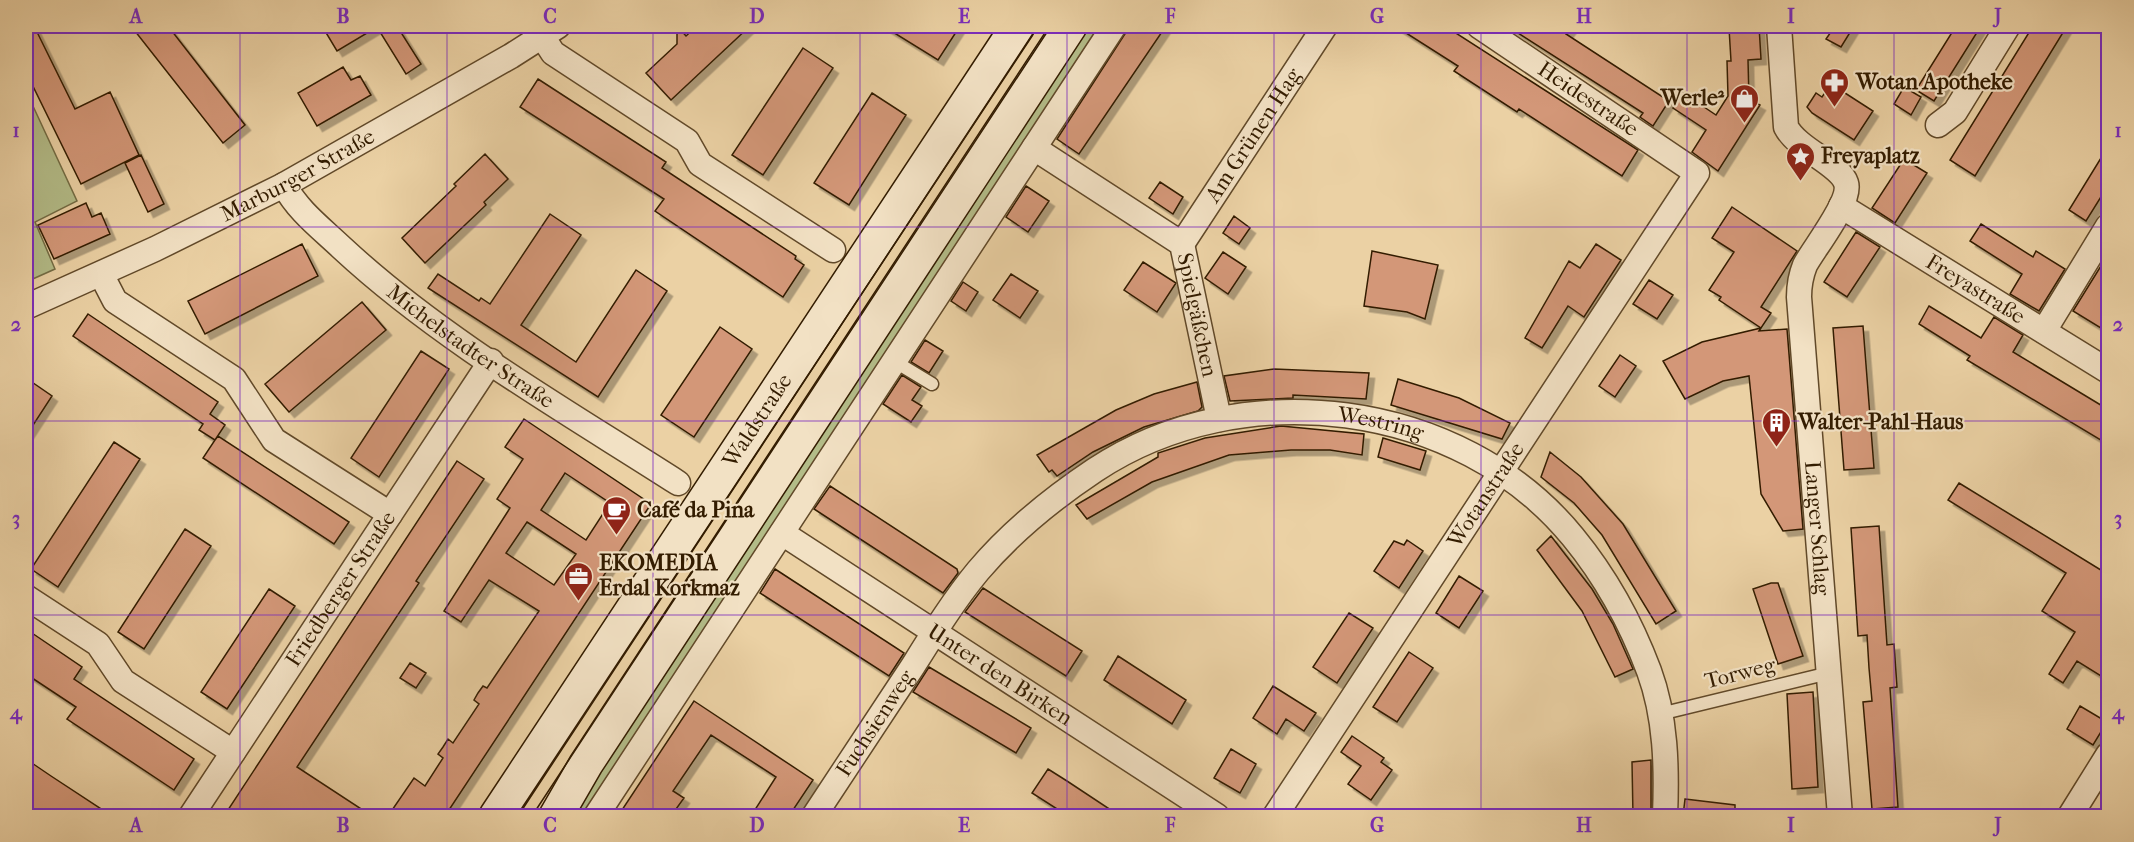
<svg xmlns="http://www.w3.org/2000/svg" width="2134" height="842" font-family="'IM FELL French Canon',serif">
<defs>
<filter id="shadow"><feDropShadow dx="5.5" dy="5.5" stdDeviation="0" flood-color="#0004"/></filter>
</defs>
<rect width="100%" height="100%" fill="#ebd1a4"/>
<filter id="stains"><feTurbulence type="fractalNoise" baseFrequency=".00333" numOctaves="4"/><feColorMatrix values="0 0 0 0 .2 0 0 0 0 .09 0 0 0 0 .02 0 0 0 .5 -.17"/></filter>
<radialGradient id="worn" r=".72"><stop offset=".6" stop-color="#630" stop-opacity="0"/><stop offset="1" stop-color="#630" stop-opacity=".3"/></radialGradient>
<path fill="#b3bc88" stroke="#736c44" stroke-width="1.5" d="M 1086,26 L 1106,26 L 587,816 L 571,816 Z
M 26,91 L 77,201 L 35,222 L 55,269 L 26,282 Z"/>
<path fill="#d39778" stroke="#331c00" stroke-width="1.5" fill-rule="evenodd" filter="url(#shadow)" d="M 26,26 L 34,26 L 75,109 L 110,92 L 139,155 L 81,184 L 26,72 Z
M 131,26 L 168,26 L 245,125 L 223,143 Z
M 322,26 L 397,26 L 421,64 L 406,74 L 377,27 L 337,51 Z
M 677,26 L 686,36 L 697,26 L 750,26 L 671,100 L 646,73 L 677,44 Z
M 883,26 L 960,26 L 938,60 Z
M 1130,26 L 1166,26 L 1079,154 L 1057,139 Z
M 1395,26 L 1445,26 L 1638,150 L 1622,176 L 1519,109 L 1517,112 L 1454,71 L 1458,66 Z
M 1507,26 L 1572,26 L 1566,34 L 1669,101 L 1653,126 L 1640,117 L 1643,113 Z
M 1759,26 L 1761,59 L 1748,60 L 1749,99 L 1760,105 L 1718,171 L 1692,152 L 1706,130 L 1673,108 L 1683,93 L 1716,115 L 1728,96 L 1727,61 L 1731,61 L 1729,28 Z
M 1835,26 L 1854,26 L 1841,47 L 1826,39 Z
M 1956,26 L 1981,26 L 1934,101 L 1916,90 Z
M 2033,26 L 2067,26 L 1975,176 L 1950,160 Z
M 803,48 L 833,68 L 763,175 L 732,155 Z
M 343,67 L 351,80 L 360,76 L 371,95 L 317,126 L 298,93 Z
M 538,79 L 666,162 L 662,168 L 796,256 L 795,259 L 804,265 L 783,297 L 655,211 L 664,199 L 520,107 Z
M 1831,84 L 1873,111 L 1854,140 L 1812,113 L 1807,107 L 1816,93 L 1822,97 Z
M 1904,87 L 1921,97 L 1911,115 L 1894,104 Z
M 872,93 L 906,115 L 849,205 L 814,183 Z
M 2109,145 L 2109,184 L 2086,221 L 2069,210 Z
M 485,154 L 508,179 L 484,202 L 486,205 L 425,263 L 402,238 L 456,186 L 454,184 Z
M 141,155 L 164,204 L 148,212 L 125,163 Z
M 1904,159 L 1927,173 L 1895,223 L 1872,208 Z
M 1160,182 L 1183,197 L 1173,214 L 1149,198 Z
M 1026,186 L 1049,201 L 1028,232 L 1006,217 Z
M 86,203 L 92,217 L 101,213 L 110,234 L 54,259 L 38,225 Z
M 1732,207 L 1797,251 L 1761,307 L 1771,313 L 1761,328 L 1719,300 L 1721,297 L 1709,290 L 1734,252 L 1712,238 Z
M 550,214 L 581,235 L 521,325 L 576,362 L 636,270 L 667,291 L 598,397 L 428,288 L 438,274 L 479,301 L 481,298 L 490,304 Z
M 1234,216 L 1250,228 L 1239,244 L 1223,233 Z
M 1981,224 L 2033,257 L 2036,251 L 2065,269 L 2039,311 L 2010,294 L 2022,274 L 1970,241 Z
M 1856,232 L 1880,247 L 1847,297 L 1824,282 Z
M 302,244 L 318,276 L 205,334 L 188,301 Z
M 1596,244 L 1621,260 L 1584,317 L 1568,306 L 1542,348 L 1525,338 L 1569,261 L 1580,268 Z
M 1372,251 L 1438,265 L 1425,319 L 1407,312 L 1364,306 Z
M 1223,252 L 1246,267 L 1228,294 L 1205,278 Z
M 2109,253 L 2109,333 L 2073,311 Z
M 1143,262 L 1176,283 L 1157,312 L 1124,290 Z
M 1011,274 L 1038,291 L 1020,318 L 993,300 Z
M 1649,280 L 1673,295 L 1657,319 L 1633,304 Z
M 963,282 L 978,292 L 966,311 L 951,301 Z
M 362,302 L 386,330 L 289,412 L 265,384 Z
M 1929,306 L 1981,338 L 1994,317 L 2023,335 L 2013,352 L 2109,410 L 2109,445 L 1967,360 L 1970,356 L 1919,324 Z
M 88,314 L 218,402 L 210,414 L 225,425 L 215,440 L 218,436 L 349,522 L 334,544 L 203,458 L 215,440 L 199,430 L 203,424 L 73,336 Z
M 1863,326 L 1874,468 L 1844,470 L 1833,328 Z
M 720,327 L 752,349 L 694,437 L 661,415 Z
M 1761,328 L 1759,331 L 1787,329 L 1803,529 L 1783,531 L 1761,494 L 1749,376 L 1723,381 L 1685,399 L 1663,361 L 1702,342 Z
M 925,340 L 943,351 L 929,373 L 911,362 Z
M 421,351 L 449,369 L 379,477 L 351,458 Z
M 1620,355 L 1636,366 L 1615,397 L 1599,386 Z
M 1274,369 L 1369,373 L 1366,399 L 1293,395 L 1293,398 L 1230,401 L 1224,376 Z
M 902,375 L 921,387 L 912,400 L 922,406 L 911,422 L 883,404 Z
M 26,378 L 52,396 L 26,436 Z
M 1398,379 L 1459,398 L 1510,423 L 1502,439 L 1391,405 Z
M 1197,382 L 1202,407 L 1198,411 L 1144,427 L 1093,452 L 1057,476 L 1052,470 L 1049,472 L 1037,455 L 1116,410 L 1154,394 Z
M 524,419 L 651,504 L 445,816 L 388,816 L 414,778 L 425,786 L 443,758 L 438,754 L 443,747 L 448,739 L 453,743 L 479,704 L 474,700 L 478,693 L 483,686 L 487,688 L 539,611 L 489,580 L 461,622 L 444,611 L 510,508 L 497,499 L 523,459 L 505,447 ZM 565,473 L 610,503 L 586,540 L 541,510 ZM 527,522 L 576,554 L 554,585 L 506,553 Z
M 1281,426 L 1364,434 L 1362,455 L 1330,450 L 1291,450 L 1229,455 L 1152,482 L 1087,519 L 1076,505 L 1158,457 L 1158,453 L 1205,438 Z
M 1383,438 L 1426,451 L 1420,470 L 1378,457 Z
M 114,442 L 140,459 L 58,587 L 31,569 Z
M 1550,452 L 1581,477 L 1623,524 L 1676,611 L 1656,624 L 1602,535 L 1574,503 L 1541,477 Z
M 457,461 L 484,479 L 416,581 L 419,583 L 297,767 L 372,816 L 224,816 Z
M 1959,483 L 2109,575 L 2109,681 L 2077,661 L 2063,683 L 2049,674 L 2075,632 L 2042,611 L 2066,573 L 1948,500 Z
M 830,486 L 957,569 L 958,573 L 943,593 L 814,509 Z
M 1879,526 L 1887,645 L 1894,644 L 1897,687 L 1890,688 L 1898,807 L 1872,809 L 1863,702 L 1872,701 L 1869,668 L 1867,635 L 1858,636 L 1851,528 Z
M 185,529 L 211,546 L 144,649 L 118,632 Z
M 1551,536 L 1592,589 L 1613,624 L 1633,669 L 1615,677 L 1582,611 L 1537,550 Z
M 1407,540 L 1423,551 L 1399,588 L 1374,571 L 1394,541 L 1404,545 Z
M 775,569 L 904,653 L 889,676 L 760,593 Z
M 1459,576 L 1483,591 L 1459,628 L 1436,613 Z
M 1771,583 L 1778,583 L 1803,656 L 1778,664 L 1753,589 Z
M 983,588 L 1082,651 L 1066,676 L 965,612 Z
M 269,589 L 295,606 L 227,709 L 201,692 Z
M 1349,613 L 1373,628 L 1337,683 L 1313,667 Z
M 26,629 L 82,667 L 74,679 L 194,759 L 174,790 L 67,719 L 76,707 L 26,674 Z
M 1409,652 L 1433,668 L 1397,722 L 1373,707 Z
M 1118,656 L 1186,700 L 1172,724 L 1104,680 Z
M 410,663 L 426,673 L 416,688 L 400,678 Z
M 929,667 L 1031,728 L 1016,753 L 913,692 Z
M 1273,686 L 1316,713 L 1304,731 L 1286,719 L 1277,734 L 1253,718 Z
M 1813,692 L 1818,787 L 1792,789 L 1787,694 Z
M 694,701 L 813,780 L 789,816 L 751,816 L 776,777 L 711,735 L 673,791 L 684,798 L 671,816 L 618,816 Z
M 2080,706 L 2107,722 L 2093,745 L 2067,729 Z
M 1352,736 L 1384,758 L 1381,762 L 1392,770 L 1371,800 L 1348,784 L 1361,766 L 1341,752 Z
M 1231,749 L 1256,764 L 1240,793 L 1214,778 Z
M 26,759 L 51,776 L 112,816 L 26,816 Z
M 1651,760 L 1651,816 L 1633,816 L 1632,762 Z
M 1048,769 L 1067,781 L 1120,816 L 1068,816 L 1032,793 Z
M 1685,799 L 1735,805 L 1735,816 L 1683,816 Z"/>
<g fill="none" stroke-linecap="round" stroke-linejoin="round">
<defs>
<path id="lane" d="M 894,361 L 932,384
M 1660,714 L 1829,673"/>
<g id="street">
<path id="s1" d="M 1779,26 L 1786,127 C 1798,150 1840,164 1846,183 C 1852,201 1814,248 1805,265 C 1801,275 1799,286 1799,297 L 1840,816"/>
<path d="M 542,36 L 553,53 L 687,141 L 700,164 L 833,250"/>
<path d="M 1938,125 L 1955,112 L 2008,26"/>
<path id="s2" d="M 1034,148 L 1182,244 L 1219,419"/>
<path id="s3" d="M 284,185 C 298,211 321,228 342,248 C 440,339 566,411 678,483"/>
<path id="s4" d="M 1841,206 L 2108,371"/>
<path id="s5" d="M 1182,244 L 1325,26"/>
<path d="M 101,274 L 115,301 L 234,379 L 274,440 L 390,514"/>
<path id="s6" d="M 26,307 L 155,249 L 284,185 L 511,56 L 558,26"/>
<path d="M 2044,331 L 2108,226"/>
<path id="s7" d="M 782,533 L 1217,816"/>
<path d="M 26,597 L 98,644 L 123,681 L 233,752"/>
<path id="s8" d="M 191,816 L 491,361"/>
<path d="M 596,816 L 1114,26"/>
<path id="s9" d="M 814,816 C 847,766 880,716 913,666 C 933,634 954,600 978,571 C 1011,532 1053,498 1095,470 C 1241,373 1460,399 1573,537 C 1605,576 1631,623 1649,671 C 1666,717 1667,768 1665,816"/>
<path id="s10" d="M 1275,816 L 1697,173 L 1479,26"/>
<path d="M 2070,816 L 2108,755"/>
</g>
<g id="secondary">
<path id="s11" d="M 496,816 L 1018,26"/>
<path d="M 556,816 L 586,764 L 1070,26"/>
</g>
</defs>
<use href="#lane" stroke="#614929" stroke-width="15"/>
<use href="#street" stroke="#614929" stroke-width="27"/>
<use href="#secondary" stroke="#331c00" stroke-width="36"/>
<use href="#lane" stroke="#f2e1c4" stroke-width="12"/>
<use href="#street" stroke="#f2e1c4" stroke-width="24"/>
<use href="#secondary" stroke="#f2e1c4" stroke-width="33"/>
<path stroke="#331c00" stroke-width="1.5" d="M 518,816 L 1038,26
M 532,816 L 1051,26"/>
</g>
<path fill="none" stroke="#7b2cbf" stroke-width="1.5" stroke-opacity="0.55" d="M 240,26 L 240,816M 447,26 L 447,816M 653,26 L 653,816M 860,26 L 860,816M 1067,26 L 1067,816M 1274,26 L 1274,816M 1481,26 L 1481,816M 1687,26 L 1687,816M 1894,26 L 1894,816M 26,227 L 2108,227M 26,421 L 2108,421M 26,615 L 2108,615"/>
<defs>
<symbol id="pharmacy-pin" viewBox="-11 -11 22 30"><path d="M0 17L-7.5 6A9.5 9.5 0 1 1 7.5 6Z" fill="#8f2418" stroke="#f2e1c4"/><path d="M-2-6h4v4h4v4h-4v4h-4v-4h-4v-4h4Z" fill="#fff"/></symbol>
<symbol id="shop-pin" viewBox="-11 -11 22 30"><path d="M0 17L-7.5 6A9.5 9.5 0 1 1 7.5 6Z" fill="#8f2418" stroke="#f2e1c4"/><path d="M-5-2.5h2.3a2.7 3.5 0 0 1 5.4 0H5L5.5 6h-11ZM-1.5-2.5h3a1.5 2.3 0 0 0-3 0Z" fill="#fff"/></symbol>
<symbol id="sight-pin" viewBox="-11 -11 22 30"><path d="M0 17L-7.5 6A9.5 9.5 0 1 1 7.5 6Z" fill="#8f2418" stroke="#f2e1c4"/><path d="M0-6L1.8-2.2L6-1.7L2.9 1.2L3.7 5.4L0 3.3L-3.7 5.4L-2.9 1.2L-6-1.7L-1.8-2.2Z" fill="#fff"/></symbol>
<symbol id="building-pin" viewBox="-11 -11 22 30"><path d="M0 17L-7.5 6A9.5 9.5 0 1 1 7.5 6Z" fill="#8f2418" stroke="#f2e1c4"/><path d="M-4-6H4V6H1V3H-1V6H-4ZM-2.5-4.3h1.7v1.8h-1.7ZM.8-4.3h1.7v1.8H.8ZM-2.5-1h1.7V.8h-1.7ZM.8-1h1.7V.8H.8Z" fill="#fff"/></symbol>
<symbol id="cafe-pin" viewBox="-11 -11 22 30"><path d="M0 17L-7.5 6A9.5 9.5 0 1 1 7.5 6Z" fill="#8f2418" stroke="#f2e1c4"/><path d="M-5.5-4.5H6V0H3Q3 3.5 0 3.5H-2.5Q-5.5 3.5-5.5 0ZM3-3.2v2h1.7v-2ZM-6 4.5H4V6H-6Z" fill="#fff"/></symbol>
<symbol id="office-pin" viewBox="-11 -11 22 30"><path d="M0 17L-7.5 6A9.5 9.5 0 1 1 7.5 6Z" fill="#8f2418" stroke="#f2e1c4"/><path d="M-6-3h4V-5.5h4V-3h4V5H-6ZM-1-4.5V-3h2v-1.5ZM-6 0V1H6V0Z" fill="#fff"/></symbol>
</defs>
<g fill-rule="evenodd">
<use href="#pharmacy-pin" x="1818" y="66" width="33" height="45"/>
<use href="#shop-pin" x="1728" y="82" width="33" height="45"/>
<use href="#sight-pin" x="1784" y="140" width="33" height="45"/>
<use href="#building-pin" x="1760" y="406" width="33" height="45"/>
<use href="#cafe-pin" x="600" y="494" width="33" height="45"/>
<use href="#office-pin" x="562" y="560" width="33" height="45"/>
</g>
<g text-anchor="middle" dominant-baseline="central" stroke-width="4.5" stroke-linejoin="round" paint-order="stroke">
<g font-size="22" font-weight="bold" fill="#331c00" stroke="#f2e1c4" text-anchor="start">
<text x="1856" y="82">Wotan Apotheke</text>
<text x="1724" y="98" text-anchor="end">Werle²</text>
<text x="1821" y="156">Freyaplatz</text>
<text x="1798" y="422">Walter-Pahl-Haus</text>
<text x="637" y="510">Café da Pina</text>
<text x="599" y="563">EKOMEDIA<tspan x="599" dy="25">Erdal Korkmaz</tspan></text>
</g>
<g font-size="22" fill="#331c00" stroke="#f2e1c4">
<text transform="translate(1588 99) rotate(34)">Heidestraße</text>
<text stroke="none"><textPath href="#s5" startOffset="130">Am Grünen Hag</textPath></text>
<text stroke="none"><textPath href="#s6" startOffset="302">Marburger Straße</textPath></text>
<text stroke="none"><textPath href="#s4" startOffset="158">Freyastraße</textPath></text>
<text stroke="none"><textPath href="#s2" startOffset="249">Spielgäßchen</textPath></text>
<text stroke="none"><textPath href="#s3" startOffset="248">Michelstadter Straße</textPath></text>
<text stroke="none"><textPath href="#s11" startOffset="474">Waldstraße</textPath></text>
<text stroke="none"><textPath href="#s9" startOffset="748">Westring</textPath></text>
<text stroke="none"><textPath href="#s10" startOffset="384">Wotanstraße</textPath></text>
<text stroke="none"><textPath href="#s1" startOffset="542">Langer Schlag</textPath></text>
<text stroke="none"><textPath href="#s8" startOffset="272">Friedberger Straße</textPath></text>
<text transform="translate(1740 673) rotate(-14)">Torweg</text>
<text stroke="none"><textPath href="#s7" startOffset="260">Unter den Birken</textPath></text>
<text stroke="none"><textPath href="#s9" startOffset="111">Fuchsienweg</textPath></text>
</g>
</g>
<rect width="2134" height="842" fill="none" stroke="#ebd1a4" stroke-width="66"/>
<rect x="33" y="33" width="2068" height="776" fill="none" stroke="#7b2cbf" stroke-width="2"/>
<g font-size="20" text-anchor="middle" font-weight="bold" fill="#7b2cbf">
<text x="136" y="23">A</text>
<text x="343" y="23">B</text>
<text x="550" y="23">C</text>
<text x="757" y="23">D</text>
<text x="964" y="23">E</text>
<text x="1170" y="23">F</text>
<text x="1377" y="23">G</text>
<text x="1584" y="23">H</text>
<text x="1791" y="23">I</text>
<text x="1998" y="23">J</text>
<text x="16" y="137">1</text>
<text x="2118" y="137">1</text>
<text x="16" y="331">2</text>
<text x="2118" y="331">2</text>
<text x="16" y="525">3</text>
<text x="2118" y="525">3</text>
<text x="16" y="719">4</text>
<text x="2118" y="719">4</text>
<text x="136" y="832">A</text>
<text x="343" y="832">B</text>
<text x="550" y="832">C</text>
<text x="757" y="832">D</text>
<text x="964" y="832">E</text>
<text x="1170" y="832">F</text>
<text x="1377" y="832">G</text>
<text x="1584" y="832">H</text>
<text x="1791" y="832">I</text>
<text x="1998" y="832">J</text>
</g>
<rect width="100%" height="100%" filter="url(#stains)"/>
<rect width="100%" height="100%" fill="url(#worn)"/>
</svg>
